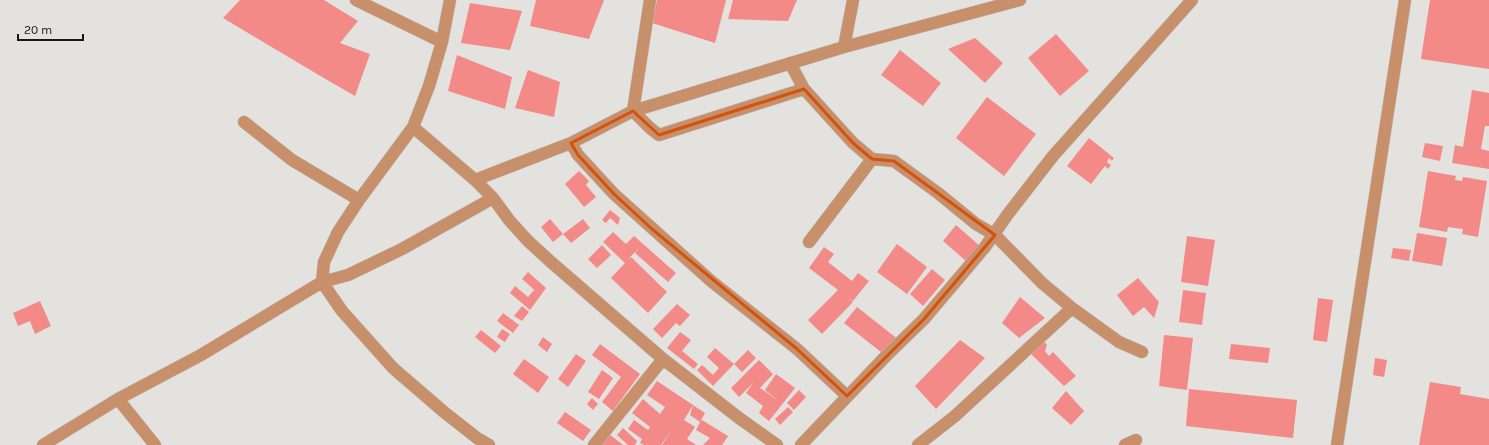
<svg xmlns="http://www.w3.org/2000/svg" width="1489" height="445" font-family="Karla,sans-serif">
<rect width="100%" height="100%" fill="#e3e2df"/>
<path fill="#f38a87" d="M 240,0 L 324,0 L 358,21 L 340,43 L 370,54 L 355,96 L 317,74 L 223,18 Z
M 536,0 L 604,0 L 589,39 L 530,26 Z
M 657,0 L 726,0 L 715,43 L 652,23 Z
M 733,0 L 797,0 L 788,21 L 728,19 Z
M 1430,0 L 1489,0 L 1489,69 L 1421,59 Z
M 470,3 L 522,11 L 510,50 L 461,43 Z
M 1056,34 L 1089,71 L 1060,96 L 1028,58 Z
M 975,38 L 1003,63 L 985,83 L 948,49 Z
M 900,50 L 941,83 L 923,106 L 881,75 Z
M 457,55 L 512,77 L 505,109 L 448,91 Z
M 528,70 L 560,82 L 554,117 L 515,108 Z
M 1472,90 L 1489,93 L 1489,126 L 1485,126 L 1481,149 L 1489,151 L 1489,169 L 1452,163 L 1455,145 L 1463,147 Z
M 987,97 L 1036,134 L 1004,176 L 956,138 Z
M 1089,138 L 1114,158 L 1112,161 L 1109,158 L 1107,162 L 1111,165 L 1108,169 L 1105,166 L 1091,184 L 1067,166 Z
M 1425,143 L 1443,146 L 1440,161 L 1422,157 Z
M 579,171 L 589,181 L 586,185 L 596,197 L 584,207 L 565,184 Z
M 1428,171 L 1456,176 L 1455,180 L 1462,181 L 1463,177 L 1487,181 L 1478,237 L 1462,234 L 1463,229 L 1448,227 L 1447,232 L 1419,227 Z
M 610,210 L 620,218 L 618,225 L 610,218 L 606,223 L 602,220 Z
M 550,219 L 563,234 L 553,242 L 541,227 Z
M 583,219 L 590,228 L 571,243 L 563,234 Z
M 956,225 L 980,246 L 966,261 L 943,241 Z
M 613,232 L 626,244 L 634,236 L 676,273 L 668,282 L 635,253 L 640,247 L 627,260 L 631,257 L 667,292 L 648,313 L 611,278 L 625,263 L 603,242 Z
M 1417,233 L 1447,238 L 1442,266 L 1412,261 Z
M 1187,236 L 1215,240 L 1208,286 L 1181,282 Z
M 897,244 L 927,267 L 907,294 L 877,272 Z
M 602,245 L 611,255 L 597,268 L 588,259 Z
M 824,247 L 834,254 L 828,262 L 852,281 L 858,273 L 869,281 L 853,301 L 849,298 L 853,302 L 822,334 L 808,320 L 838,290 L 809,268 Z
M 1393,248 L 1411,250 L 1409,261 L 1391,258 Z
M 932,269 L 945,280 L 923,306 L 910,294 Z
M 528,272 L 546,288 L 530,310 L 510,293 L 515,286 L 528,297 L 534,290 L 539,294 L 522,279 Z
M 1138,278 L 1159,302 L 1154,318 L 1144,307 L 1133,316 L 1117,295 Z
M 1183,290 L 1206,293 L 1202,325 L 1179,322 Z
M 1020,297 L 1045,318 L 1019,338 L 1002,323 Z
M 1318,298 L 1333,300 L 1327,342 L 1313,340 Z
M 40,301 L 51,326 L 35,334 L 30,321 L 18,326 L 13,313 Z
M 677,304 L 690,315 L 680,326 L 676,323 L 662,338 L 653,329 Z
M 522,306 L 529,312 L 522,321 L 514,316 Z
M 857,307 L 899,340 L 886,356 L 844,323 Z
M 503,313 L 519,325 L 513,333 L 497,321 Z
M 502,329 L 510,334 L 505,342 L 497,337 Z
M 481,330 L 501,346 L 495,353 L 475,337 Z
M 680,332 L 691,340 L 682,351 L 698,364 L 694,369 L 667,348 Z
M 1164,335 L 1193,338 L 1187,390 L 1159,386 Z
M 543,337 L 552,344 L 547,352 L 538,345 Z
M 960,340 L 985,358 L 936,409 L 915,386 Z
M 1043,340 L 1047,345 L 1045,351 L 1049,356 L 1053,352 L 1076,376 L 1064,386 L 1030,353 Z
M 600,344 L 640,374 L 613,411 L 602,402 L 621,377 L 592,355 Z
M 1231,344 L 1270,348 L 1268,363 L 1229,359 Z
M 715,348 L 734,364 L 713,386 L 697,370 L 702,365 L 713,375 L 719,368 L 707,357 Z
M 748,350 L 756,358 L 742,372 L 734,364 Z
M 576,354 L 586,361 L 568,387 L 558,379 Z
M 1375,358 L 1387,360 L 1384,377 L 1373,375 Z
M 524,359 L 549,377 L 538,393 L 513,374 Z
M 759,360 L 773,374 L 760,388 L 779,401 L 765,390 L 776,374 L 795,388 L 769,421 L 759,413 L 763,406 L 746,393 L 754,382 L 739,397 L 731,388 Z
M 602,370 L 613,378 L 599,399 L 588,392 Z
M 657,381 L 693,405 L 684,420 L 695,427 L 687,439 L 696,445 L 662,445 L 672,429 L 661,445 L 644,445 L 640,443 L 642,439 L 628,429 L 634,420 L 648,430 L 650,427 L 632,413 L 643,399 L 660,414 L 665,407 L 647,395 Z
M 1430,382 L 1461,387 L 1460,394 L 1489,399 L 1489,445 L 1419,445 Z
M 1189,389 L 1297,400 L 1293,438 L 1186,426 Z
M 799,390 L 806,397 L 794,410 L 787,403 Z
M 1066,391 L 1084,411 L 1071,425 L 1052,408 Z
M 592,398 L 598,404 L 593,410 L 587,404 Z
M 693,405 L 705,413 L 700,422 L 690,415 Z
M 788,407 L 793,412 L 780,425 L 775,419 Z
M 565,412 L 591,430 L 583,441 L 557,423 Z
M 702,420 L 728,436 L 722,445 L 703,445 L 710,438 L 696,430 L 700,422 Z
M 623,428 L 637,441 L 635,445 L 628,445 L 617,435 Z
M 609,434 L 623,445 L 600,445 Z"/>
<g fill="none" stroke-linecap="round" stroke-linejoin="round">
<defs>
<path id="minor" d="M 356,0 L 442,42
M 450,0 L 442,42 L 429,86 L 413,127 L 359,200 L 338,232 L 324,262 L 322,282 L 342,311 L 393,368 L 444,412 L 477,438 L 489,445
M 650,0 L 633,111 L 650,128 L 659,135 L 804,89
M 844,47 L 853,0
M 790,63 L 804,89 L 853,143 L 872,159 L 894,161 L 938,193 L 976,224 L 995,235 L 1042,283 L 1072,308 L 955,416 L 918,445
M 244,122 L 292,160 L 359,200
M 413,127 L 475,180 L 493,198 L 509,220 L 528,241 L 551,262 L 663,359 L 739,418 L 777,445
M 571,143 L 578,155 L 614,194 L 711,281 L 797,349 L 847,396
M 475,180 L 571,143 L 633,111 L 844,47 L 1020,0
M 809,242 L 872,159
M 1072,308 L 1119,342 L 1142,352
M 118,399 L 155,445
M 43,445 L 118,399 L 201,355 L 322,282 L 348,275 L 402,249 L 493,198
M 594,445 L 663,359
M 801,445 L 886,356 L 924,319 L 985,247 L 1008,214 L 1053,156 L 1192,0
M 1125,445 L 1136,440
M 1337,445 L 1405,0"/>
</defs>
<use href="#minor" stroke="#bebdbb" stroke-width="13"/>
<use href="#minor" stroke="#c7906a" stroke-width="12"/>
</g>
<path fill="none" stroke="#d3520d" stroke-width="3" stroke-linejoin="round" d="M 804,89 L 853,143 L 872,159 L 894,161 L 995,235 L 924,319 L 847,396 L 797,349 L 652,229 L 614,194 L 578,155 L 571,143 L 633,111 L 659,135 Z"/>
<path d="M18 34v6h65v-6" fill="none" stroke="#161615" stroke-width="2"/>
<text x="24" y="34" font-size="12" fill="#161615" stroke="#e3e2df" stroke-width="3" paint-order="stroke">20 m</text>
</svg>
